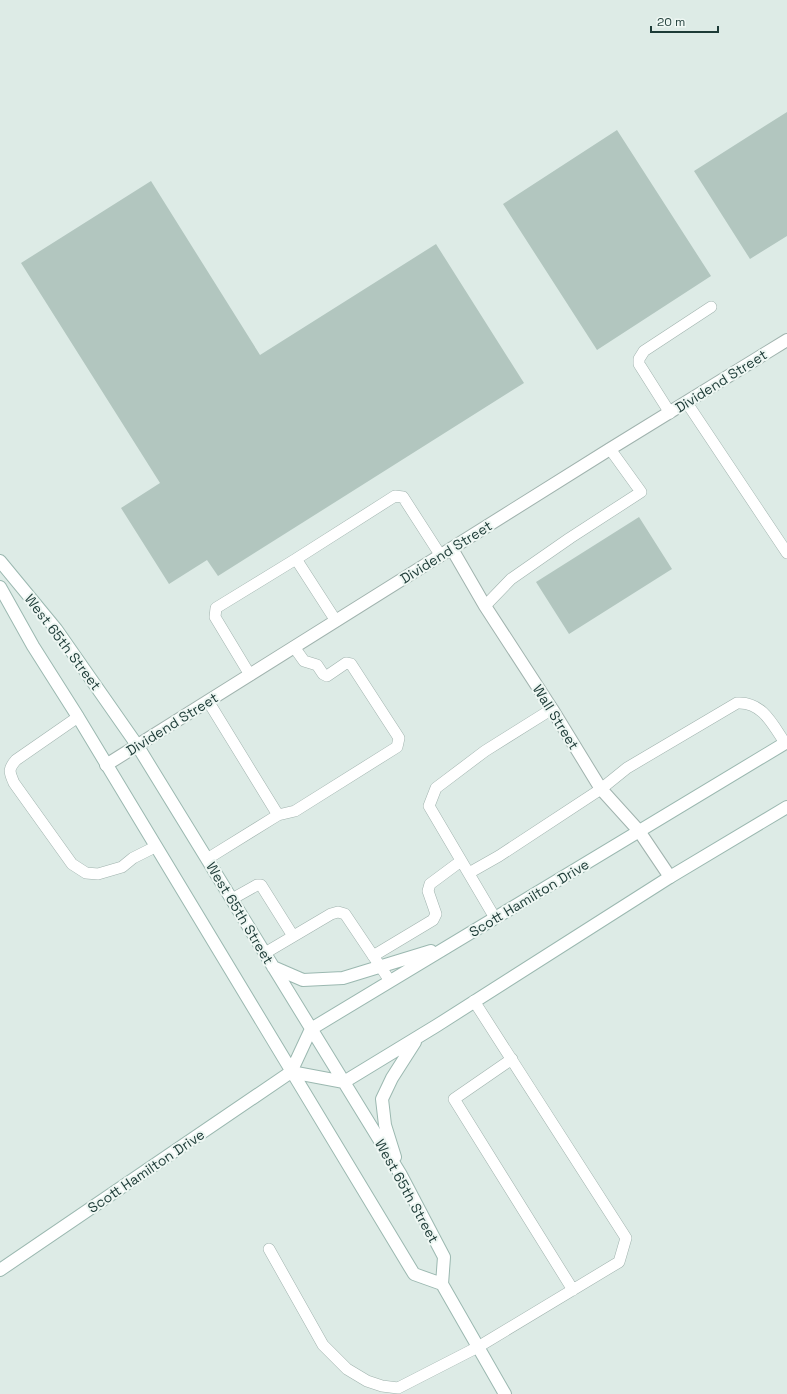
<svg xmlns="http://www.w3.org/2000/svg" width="787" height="1394" font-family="'Space Grotesk',sans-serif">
<rect width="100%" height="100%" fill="#ddebe6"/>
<path fill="#b2c6bf" d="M 787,112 L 787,236 L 750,259 L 694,171 Z
M 617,130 L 711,276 L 597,350 L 503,204 Z
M 151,181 L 260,355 L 436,244 L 524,383 L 218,576 L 207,560 L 169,584 L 121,508 L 160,483 L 21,263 Z
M 639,517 L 672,569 L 569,634 L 536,582 Z"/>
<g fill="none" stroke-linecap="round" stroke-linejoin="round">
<defs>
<path id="lane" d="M 687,403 L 787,553
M 670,413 L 639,364 L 639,359 L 644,351 L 711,307
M 485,606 L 511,579 L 570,538 L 641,492 L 610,449
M 336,621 L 296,559 L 395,496 L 403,497 L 441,556
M 250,675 L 215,617 L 216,608 L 296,559
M 208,701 L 278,815
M 78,717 L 16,760 C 7,770 10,773 14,783 L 72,864 L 86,873 L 98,874 L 122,867 L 133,858 L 155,847
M 207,859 L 278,815 L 295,811 L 397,747 L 399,738 L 351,664 L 346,663 L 327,676 L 323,674 L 317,665 L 304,661 L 294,647
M 469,873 L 499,856 L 601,789 L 627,768 L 737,703 C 762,701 773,725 785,743
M 232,899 L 257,885 L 261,885 L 293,936
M 495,918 L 429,806 L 436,788 L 485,751 L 552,709
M 265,953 L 331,914 L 338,912 L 345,914 L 390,981
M 373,956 L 433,920 L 436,914 L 428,891 L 430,884 L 461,861
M 512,1059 L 454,1099 L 573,1290
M 269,1249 L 323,1345 L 347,1369 L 367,1381 L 382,1386 L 398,1388 L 478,1347 L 619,1262 L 626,1238 L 474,1001"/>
<path id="street" d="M 452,549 L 485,606 L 552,709 L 601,789 L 639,831 L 670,877
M 106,765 L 610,449 L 787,340"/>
<path id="secondary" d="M 0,561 L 56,629 L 137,745 L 401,1175 L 444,1257 L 442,1284 L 505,1394
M 0,587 L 33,646 L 78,717 L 414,1274 L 442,1284
M 273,967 L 303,980 L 343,978 L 431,951
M 291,1072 L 344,1082 L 436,1026 L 670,877 L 787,807
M 395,1157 L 385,1125 L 382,1099 L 392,1078 L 415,1042
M 0,1270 L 291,1072 L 311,1029 L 787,742"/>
</defs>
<use href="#lane" stroke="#a0b3ae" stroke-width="12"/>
<use href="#street" stroke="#a0b3ae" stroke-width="14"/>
<use href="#secondary" stroke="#9bb8b0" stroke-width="14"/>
<use href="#lane" stroke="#fff" stroke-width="11"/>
<use href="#street" stroke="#fff" stroke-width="12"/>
<use href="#secondary" stroke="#fff" stroke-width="12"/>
</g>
<g text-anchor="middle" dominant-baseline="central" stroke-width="4" stroke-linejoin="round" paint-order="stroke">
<g font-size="14" fill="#1d3b37" stroke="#eef7f3">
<text transform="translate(721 381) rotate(-32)">Dividend Street</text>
<text transform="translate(446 552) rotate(-32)">Dividend Street</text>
<text transform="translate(63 642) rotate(53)">West 65th Street</text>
<text transform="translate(556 717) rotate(58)">Wall Street</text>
<text transform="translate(172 724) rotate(-32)">Dividend Street</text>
<text transform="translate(529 898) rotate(-31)">Scott Hamilton Drive</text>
<text transform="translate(240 913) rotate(59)">West 65th Street</text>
<text transform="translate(146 1171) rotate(-34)">Scott Hamilton Drive</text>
<text transform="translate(407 1191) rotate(61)">West 65th Street</text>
</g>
</g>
<path d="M651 26v6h67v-6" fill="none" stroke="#1d3b37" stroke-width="2"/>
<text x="657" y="26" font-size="12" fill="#1d3b37" stroke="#eef7f3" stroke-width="3" paint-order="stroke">20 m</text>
</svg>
